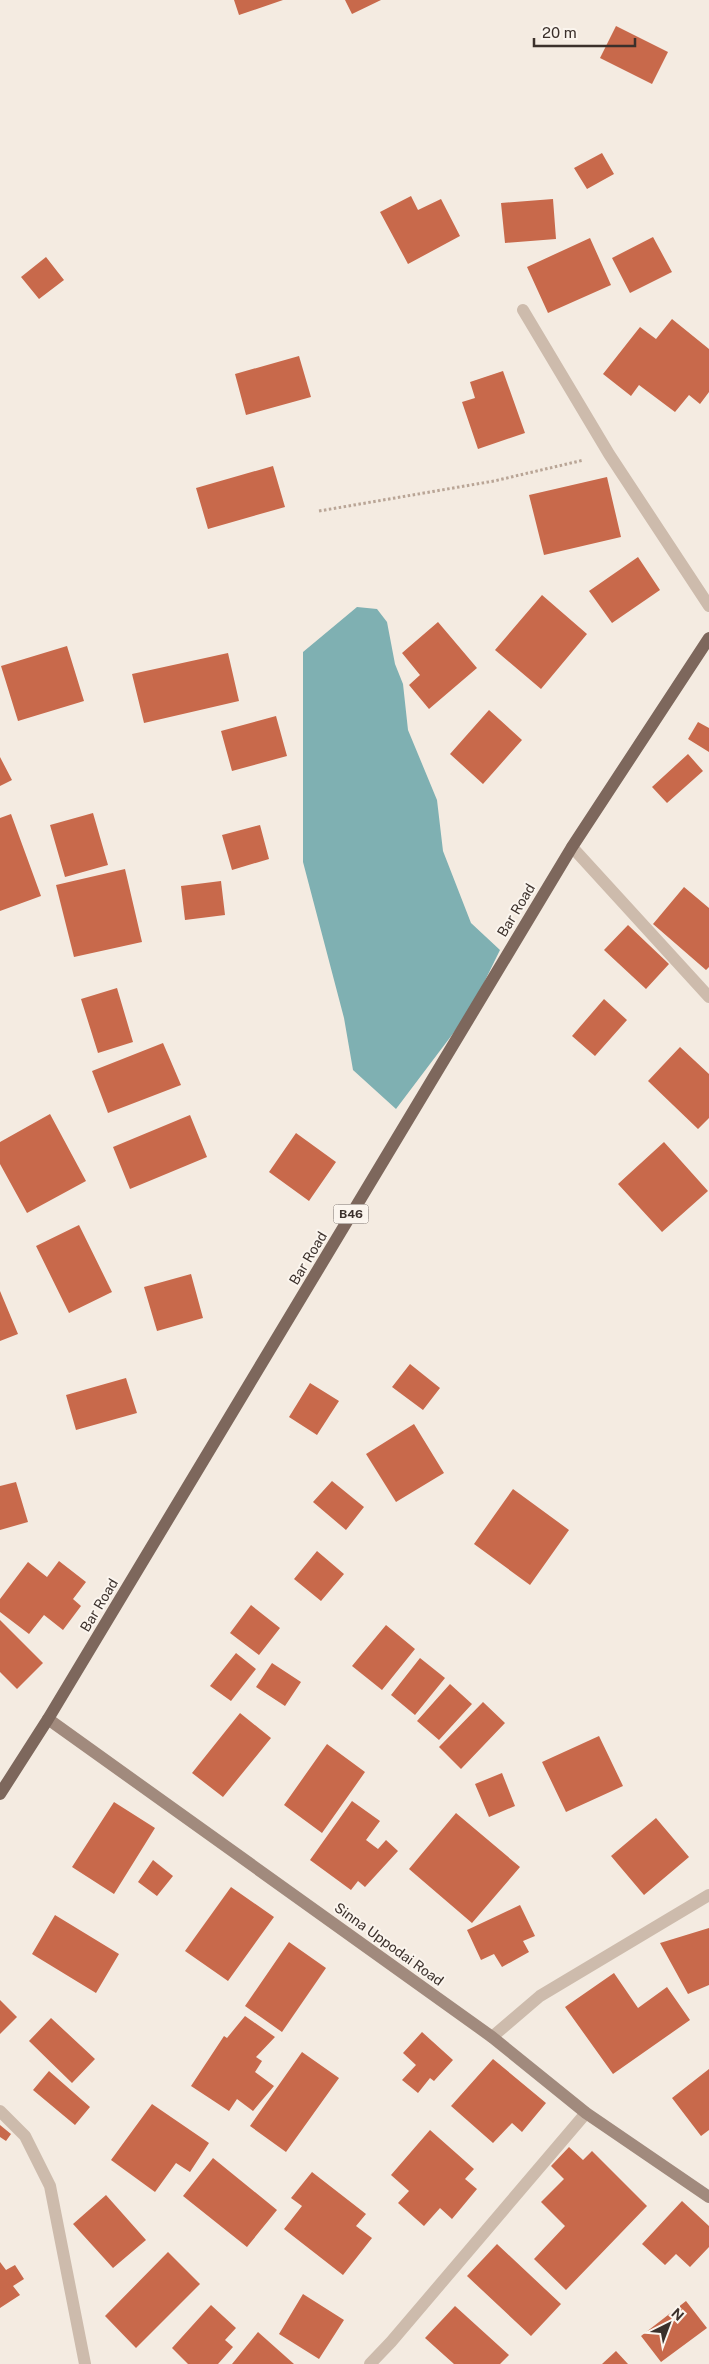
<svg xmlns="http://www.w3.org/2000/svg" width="709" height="2364" font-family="'Public Sans',sans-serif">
<rect width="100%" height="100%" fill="#f4ebe1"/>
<path fill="#7fb0b2" d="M 357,607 L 377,609 L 387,622 L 395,664 L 403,684 L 408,730 L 437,800 L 443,851 L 471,923 L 500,950 L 470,1011 L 396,1109 L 353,1070 L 344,1018 L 303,862 L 303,652 Z"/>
<path fill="#c8694b" d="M 234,0 L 283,0 L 239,15 Z
M 345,0 L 381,0 L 352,14 Z
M 616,26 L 668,52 L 652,84 L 600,58 Z
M 602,153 L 614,174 L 587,189 L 574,168 Z
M 411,196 L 418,210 L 441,199 L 460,236 L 408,264 L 380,212 Z
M 553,199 L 556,239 L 505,243 L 501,203 Z
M 653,237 L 672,272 L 630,293 L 612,258 Z
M 590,238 L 611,285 L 548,313 L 527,267 Z
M 46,257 L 64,280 L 39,299 L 21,277 Z
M 672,319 L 709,349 L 709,392 L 700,404 L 689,395 L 675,412 L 639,385 L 631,396 L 603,374 L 640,327 L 656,339 Z
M 299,356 L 311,397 L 246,415 L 235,374 Z
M 503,371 L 525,433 L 478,449 L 462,402 L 475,398 L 470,382 Z
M 273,466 L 285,507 L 208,529 L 196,488 Z
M 607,477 L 621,537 L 544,555 L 529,495 Z
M 638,557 L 660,590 L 612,623 L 589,591 Z
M 542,595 L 587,634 L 541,689 L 495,650 Z
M 438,622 L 477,668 L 429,709 L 409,685 L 420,675 L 402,653 Z
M 67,646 L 84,701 L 18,721 L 1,666 Z
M 228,653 L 239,701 L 144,723 L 132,674 Z
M 489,710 L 522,740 L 483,784 L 450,754 Z
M 276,716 L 287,756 L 232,771 L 221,731 Z
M 698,722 L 709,728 L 709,752 L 688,739 Z
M 688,754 L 703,771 L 667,803 L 652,787 Z
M 0,757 L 12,780 L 0,786 Z
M 93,813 L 108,865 L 65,877 L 50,825 Z
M 11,814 L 41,896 L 0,911 L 0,818 Z
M 260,825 L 269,859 L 232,870 L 222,835 Z
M 125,869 L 142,942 L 74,957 L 56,885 Z
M 221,881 L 225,915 L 185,920 L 181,886 Z
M 684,887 L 709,908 L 709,967 L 706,970 L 653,924 Z
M 628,925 L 669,964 L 646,989 L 604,950 Z
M 117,988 L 133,1042 L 98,1053 L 81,999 Z
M 604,999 L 627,1020 L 595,1056 L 572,1036 Z
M 163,1043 L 181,1085 L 108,1113 L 92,1071 Z
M 680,1047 L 709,1074 L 709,1118 L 698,1129 L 648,1081 Z
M 50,1114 L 86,1181 L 27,1213 L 0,1164 L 0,1142 Z
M 190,1115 L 207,1157 L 130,1189 L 113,1147 Z
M 296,1133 L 336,1162 L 309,1201 L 269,1172 Z
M 664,1142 L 708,1191 L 662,1232 L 618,1184 Z
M 79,1225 L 112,1292 L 69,1313 L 36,1246 Z
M 191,1274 L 203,1318 L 157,1331 L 144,1287 Z
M 0,1291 L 18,1334 L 0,1341 Z
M 410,1364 L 440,1388 L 423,1410 L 392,1387 Z
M 126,1378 L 137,1413 L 76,1430 L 66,1395 Z
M 310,1383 L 339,1401 L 317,1435 L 289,1417 Z
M 414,1424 L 444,1473 L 396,1502 L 366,1454 Z
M 332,1481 L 364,1507 L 346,1530 L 313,1502 Z
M 16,1482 L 28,1522 L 0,1530 L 0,1486 Z
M 513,1489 L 569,1530 L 530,1585 L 474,1544 Z
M 317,1551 L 344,1574 L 321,1601 L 294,1579 Z
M 59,1561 L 86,1582 L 73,1599 L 81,1606 L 63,1630 L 44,1615 L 29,1634 L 0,1612 L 0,1599 L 28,1562 L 47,1577 Z
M 251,1605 L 280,1628 L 259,1655 L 230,1633 Z
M 0,1620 L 43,1663 L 17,1689 L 0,1672 Z
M 386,1625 L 415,1649 L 382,1690 L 352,1666 Z
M 236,1653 L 256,1669 L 231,1701 L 210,1686 Z
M 420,1658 L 445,1678 L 415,1715 L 391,1695 Z
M 272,1663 L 301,1682 L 285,1706 L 256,1687 Z
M 450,1684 L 472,1704 L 439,1740 L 417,1721 Z
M 483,1702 L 505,1723 L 461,1769 L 439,1747 Z
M 240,1713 L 271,1738 L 223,1797 L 192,1773 Z
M 599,1736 L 623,1786 L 566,1812 L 542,1762 Z
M 327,1744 L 365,1772 L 322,1833 L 284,1805 Z
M 502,1773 L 515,1806 L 489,1817 L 475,1784 Z
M 352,1801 L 380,1821 L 366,1840 L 378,1849 L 386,1840 L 398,1851 L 365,1887 L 358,1881 L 351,1890 L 310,1860 Z
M 114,1802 L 155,1828 L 114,1894 L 72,1867 Z
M 456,1813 L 520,1867 L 472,1923 L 409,1869 Z
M 656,1818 L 689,1857 L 644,1895 L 611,1856 Z
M 153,1860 L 173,1876 L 157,1896 L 138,1882 Z
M 231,1887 L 274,1917 L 228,1981 L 185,1951 Z
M 520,1905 L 535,1936 L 523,1941 L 529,1952 L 502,1967 L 494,1954 L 481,1960 L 467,1930 Z
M 55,1915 L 119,1954 L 96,1993 L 32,1954 Z
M 709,1928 L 709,1985 L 688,1994 L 660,1943 Z
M 289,1942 L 326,1968 L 282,2032 L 245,2006 Z
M 614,1973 L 638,2008 L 667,1987 L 690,2020 L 613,2074 L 565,2007 Z
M 0,2000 L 17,2017 L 0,2034 Z
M 245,2016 L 275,2037 L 256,2057 L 262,2061 L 255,2072 L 274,2086 L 253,2111 L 237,2099 L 229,2111 L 191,2086 L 224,2036 L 227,2038 Z
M 51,2018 L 95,2059 L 72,2083 L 29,2041 Z
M 422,2032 L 453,2060 L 434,2081 L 430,2078 L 418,2093 L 402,2080 L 416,2065 L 403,2053 Z
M 302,2052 L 339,2078 L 286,2152 L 250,2126 Z
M 493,2059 L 546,2103 L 522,2132 L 512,2123 L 493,2143 L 451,2106 Z
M 709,2069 L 709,2130 L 701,2136 L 672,2098 Z
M 49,2071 L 90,2107 L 75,2125 L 33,2090 Z
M 152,2104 L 209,2143 L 190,2172 L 176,2163 L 155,2192 L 111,2160 Z
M 0,2125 L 11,2134 L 6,2141 L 0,2137 Z
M 430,2130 L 474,2169 L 465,2179 L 477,2189 L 452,2219 L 440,2208 L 424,2226 L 398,2203 L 409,2191 L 391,2175 Z
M 569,2147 L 583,2160 L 592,2151 L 647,2206 L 566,2290 L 534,2259 L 565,2226 L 541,2202 L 564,2179 L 551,2166 Z
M 213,2158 L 277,2210 L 247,2247 L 183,2196 Z
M 312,2172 L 366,2214 L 356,2226 L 372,2238 L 343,2275 L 284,2229 L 302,2206 L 291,2198 Z
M 106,2195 L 146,2240 L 113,2268 L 73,2224 Z
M 682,2201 L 709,2226 L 709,2247 L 690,2267 L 676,2254 L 665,2265 L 642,2244 Z
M 497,2244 L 561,2304 L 531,2336 L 467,2276 Z
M 168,2252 L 200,2284 L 136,2348 L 105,2316 Z
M 0,2262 L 6,2270 L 15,2265 L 24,2279 L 13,2286 L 20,2295 L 0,2308 Z
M 303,2294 L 344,2320 L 319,2359 L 279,2334 Z
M 686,2301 L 707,2328 L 661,2362 L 641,2336 Z
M 211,2305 L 236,2328 L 225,2340 L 233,2347 L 218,2364 L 188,2364 L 172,2348 Z
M 455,2306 L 509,2355 L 500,2364 L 454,2364 L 425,2338 Z
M 258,2332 L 294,2364 L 232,2364 Z
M 616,2351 L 628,2364 L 602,2364 Z"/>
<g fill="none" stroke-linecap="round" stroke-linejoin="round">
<path stroke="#b9a596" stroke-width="3" stroke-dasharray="2.5 2.5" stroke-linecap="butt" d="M 319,511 L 494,481 L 584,460"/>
<path stroke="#cdbbac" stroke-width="12" d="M 523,310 L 609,454 L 709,606"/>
<path stroke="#cdbbac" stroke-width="12" d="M 572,847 L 709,997
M 492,2037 L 540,1996 L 709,1895
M 0,2111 L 25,2136 L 50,2186 L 85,2364
M 370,2364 L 391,2342 L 586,2113"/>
<path stroke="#a18a7d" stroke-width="12" d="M 48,1719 L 492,2037 L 586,2113 L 709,2197"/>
<path stroke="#7d675c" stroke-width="12" d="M 0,1794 L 48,1719 L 572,847 L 709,638"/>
</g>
<g text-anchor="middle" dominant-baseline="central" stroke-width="4" stroke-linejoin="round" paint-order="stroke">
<rect fill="#fbf5ee" stroke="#756b66" stroke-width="1" x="333.5" y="1204.5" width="35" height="19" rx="4"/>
<g font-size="12" font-weight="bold" fill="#3b302b">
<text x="351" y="1214">B46</text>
</g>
<g font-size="14" fill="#3b302b" stroke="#fbf5ee">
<text transform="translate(516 910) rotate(-59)">Bar Road</text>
<text transform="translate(308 1258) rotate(-59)">Bar Road</text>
<text transform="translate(99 1605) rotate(-59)">Bar Road</text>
<text transform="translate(389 1944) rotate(36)">Sinna Uppodai Road</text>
</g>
</g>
<g transform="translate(669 2324) rotate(42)" stroke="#fbf5ee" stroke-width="4" paint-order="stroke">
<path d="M0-4L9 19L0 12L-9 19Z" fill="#3b302b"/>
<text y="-8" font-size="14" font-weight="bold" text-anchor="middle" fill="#3b302b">N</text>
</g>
<path d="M534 38v8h101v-8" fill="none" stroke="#3b302b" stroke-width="2.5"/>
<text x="542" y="38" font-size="15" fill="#3b302b" stroke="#fbf5ee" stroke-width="4" paint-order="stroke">20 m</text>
</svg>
